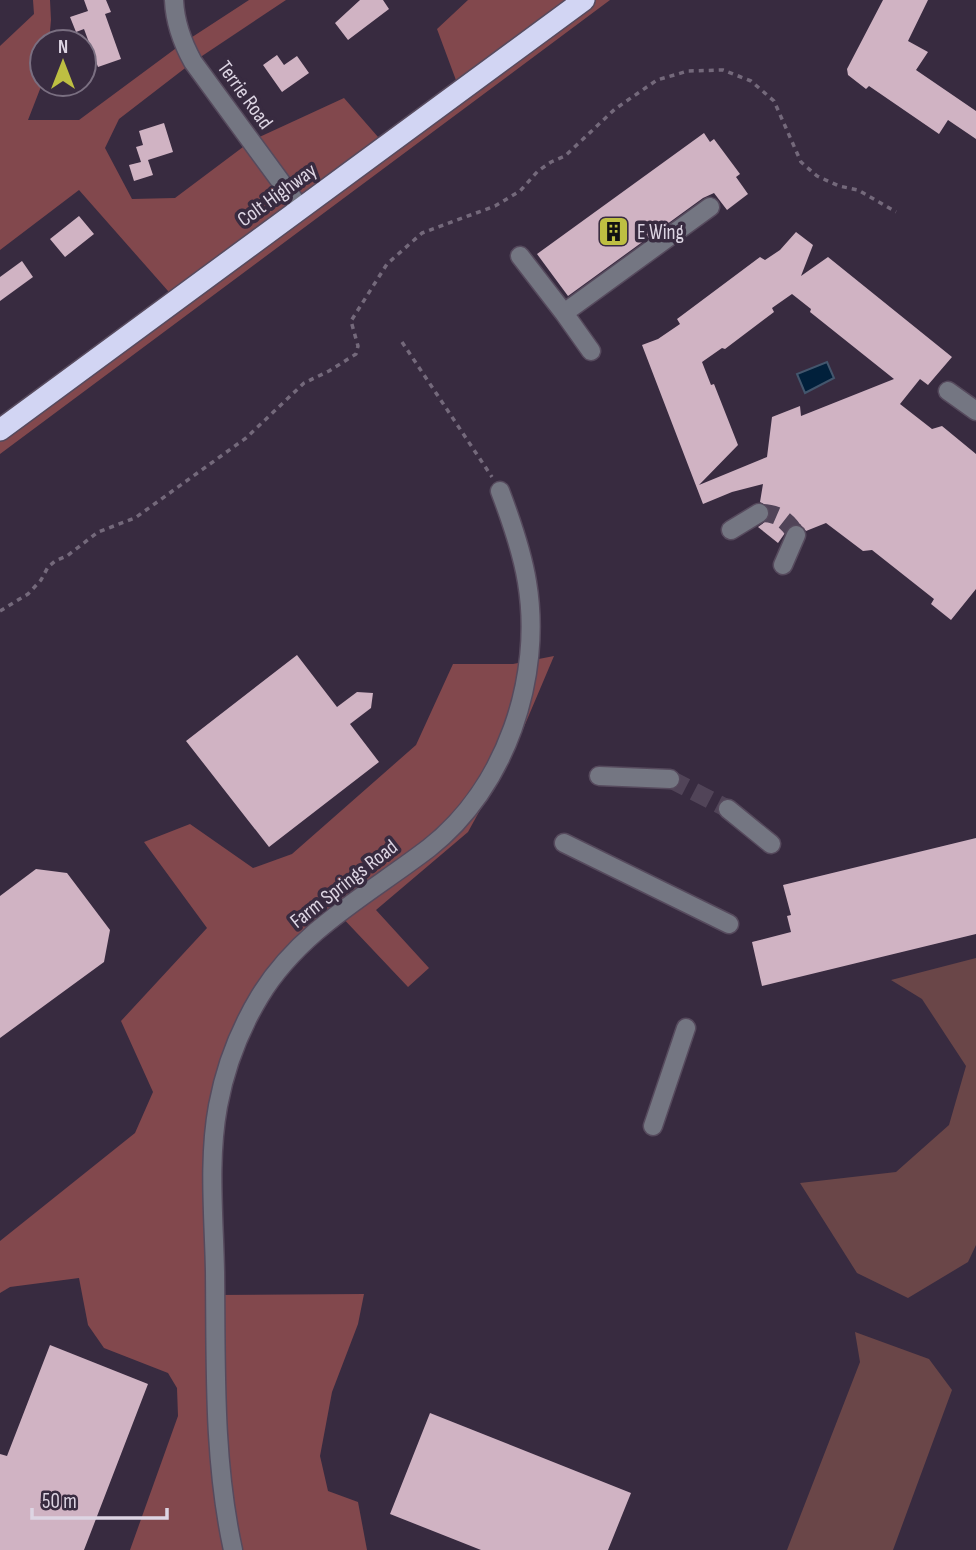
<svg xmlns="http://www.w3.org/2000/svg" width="976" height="1550" font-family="'Sofia Sans Condensed',sans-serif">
<rect width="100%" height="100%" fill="#382b40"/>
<path fill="#6a4648" d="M 976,958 L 976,1245 L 968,1262 L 908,1298 L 857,1273 L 800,1183 L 896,1172 L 949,1125 L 966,1066 L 922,999 L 891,980 Z
M 855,1332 L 929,1359 L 952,1390 L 893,1550 L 787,1550 L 860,1362 Z"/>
<path fill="#82484d" d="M 33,0 L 50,0 L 51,20 L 49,42 L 42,42 L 42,84 L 28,120 L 79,120 L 183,43 L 249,0 L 286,0 L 193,62 L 119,119 L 105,148 L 132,199 L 175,198 L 251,141 L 344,98 L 385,145 L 460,91 L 437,29 L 468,0 L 610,0 L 0,454 L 0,430 L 176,300 L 79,190 L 0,250 L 0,46 L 34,14 Z
M 554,656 L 518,741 L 468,832 L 376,910 L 429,968 L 408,987 L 338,913 L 261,995 L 218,1107 L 215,1295 L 364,1294 L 358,1324 L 332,1392 L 320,1456 L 328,1491 L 358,1502 L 367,1550 L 130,1550 L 178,1416 L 177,1388 L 168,1373 L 104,1348 L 88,1325 L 79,1278 L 10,1287 L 0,1293 L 0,1241 L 135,1133 L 153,1092 L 121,1021 L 207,928 L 144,842 L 190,824 L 253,868 L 292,854 L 416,745 L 453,664 L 513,664 Z"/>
<path fill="#01203b" stroke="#43566d" stroke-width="2" d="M 827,362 L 834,378 L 805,393 L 797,374 Z"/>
<path fill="#d0b3c3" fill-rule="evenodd" d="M 84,0 L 106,0 L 111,12 L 105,14 L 121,59 L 98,67 L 84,29 L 76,32 L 70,17 L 88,11 Z
M 360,0 L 383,0 L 389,9 L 348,40 L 335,23 Z
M 883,0 L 928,0 L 908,41 L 928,52 L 916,70 L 976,111 L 976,139 L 948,120 L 939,134 L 869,86 L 866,89 L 848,75 L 847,69 Z
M 277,55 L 284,65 L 297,56 L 309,73 L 282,92 L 263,65 Z
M 164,123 L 173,152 L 148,160 L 153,175 L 134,181 L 129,165 L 141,162 L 136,147 L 143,145 L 139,131 Z
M 704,133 L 710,142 L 714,139 L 740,174 L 736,177 L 748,194 L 727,210 L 714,193 L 703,198 L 568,296 L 537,254 Z
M 79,216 L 94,234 L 65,257 L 50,239 Z
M 796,232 L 813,245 L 801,276 L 828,257 L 952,357 L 928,385 L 920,379 L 900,404 L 932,429 L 942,426 L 976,454 L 976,589 L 951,620 L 931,604 L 934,599 L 872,550 L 863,551 L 826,523 L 806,531 L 800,524 L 790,526 L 778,543 L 758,527 L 769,519 L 770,513 L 768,507 L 760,502 L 763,484 L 732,492 L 703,504 L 642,345 L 658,339 L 680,324 L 677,319 L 760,257 L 765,260 L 780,250 ZM 792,294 L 811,309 L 810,312 L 894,379 L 801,416 L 800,406 L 772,417 L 767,457 L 699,485 L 738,445 L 714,384 L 711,385 L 702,362 L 722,348 L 725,349 L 774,312 L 772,308 Z
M 22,261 L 33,277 L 0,301 L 0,277 Z
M 297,655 L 337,707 L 357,692 L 373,693 L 371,708 L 350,724 L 379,762 L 269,847 L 186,741 Z
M 976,838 L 976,934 L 762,986 L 752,942 L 791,932 L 787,916 L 791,915 L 783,885 Z
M 36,869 L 67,873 L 110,930 L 104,962 L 0,1038 L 0,896 Z
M 50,1345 L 148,1384 L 84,1550 L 0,1550 L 0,1454 L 7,1456 Z
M 430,1413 L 631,1493 L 608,1550 L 481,1550 L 390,1514 Z"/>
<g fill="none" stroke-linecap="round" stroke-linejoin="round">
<path stroke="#514458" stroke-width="18" stroke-dasharray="18 9" stroke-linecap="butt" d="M 759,513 C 776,512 788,520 796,535
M 670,779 L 728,809"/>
<defs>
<path id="minor" d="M 174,0 C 175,23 182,42 193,62 L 300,208
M 520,256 L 564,313
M 591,351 L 564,313 L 710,207
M 948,391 L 976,411
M 731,530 L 759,513
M 783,565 L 796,535
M 599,776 L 670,779
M 728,809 L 771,844
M 564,843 L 729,924
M 653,1126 L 686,1028
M 233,1550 C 213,1459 216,1365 215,1272 C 214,1218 208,1160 218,1106 C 225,1068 240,1029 260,996 C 300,930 369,894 429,848 C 506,788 543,677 527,582 C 522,551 511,520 500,491"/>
<path id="highway" d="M 0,430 L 584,0"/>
</defs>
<use href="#minor" stroke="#564a5d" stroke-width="21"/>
<use href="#highway" stroke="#564a5d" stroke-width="24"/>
<path stroke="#74697b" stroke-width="3.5" stroke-dasharray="5 5" stroke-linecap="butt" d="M 402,342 L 492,477
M 0,611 L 28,594 L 41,580 L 48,567 L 55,561 L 67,556 L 98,532 L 135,518 L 246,438 L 304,383 L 329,371 L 356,354 L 358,346 L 351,321 L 387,264 L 422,233 L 495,206 L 520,191 L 538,171 L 551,162 L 565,156 L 615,109 L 657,80 L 688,71 L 723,70 L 751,81 L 774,101 L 801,162 L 817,176 L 839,186 L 858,190 L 896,212"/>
<use href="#minor" stroke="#747682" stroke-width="18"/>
<use href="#highway" stroke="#d2d5f3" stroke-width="21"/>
</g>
<defs>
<symbol id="building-square" viewBox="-11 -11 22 22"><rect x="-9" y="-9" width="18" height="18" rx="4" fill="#bebf42" stroke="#382b40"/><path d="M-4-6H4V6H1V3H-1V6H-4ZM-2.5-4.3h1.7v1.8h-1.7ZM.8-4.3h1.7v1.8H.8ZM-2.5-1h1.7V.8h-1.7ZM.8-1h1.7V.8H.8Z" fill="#111"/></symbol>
</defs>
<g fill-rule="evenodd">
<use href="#building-square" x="596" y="214" width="35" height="35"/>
</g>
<g text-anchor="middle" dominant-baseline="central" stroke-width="7" stroke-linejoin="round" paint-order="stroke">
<g font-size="21" fill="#ddd5e3" stroke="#382b40">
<text transform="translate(245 95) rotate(54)">Terrie Road</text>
<text transform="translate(277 195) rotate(-36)">Colt Highway</text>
<text transform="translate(344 884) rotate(-38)">Farm Springs Road</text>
</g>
<g font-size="21" fill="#ddd5e3" stroke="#382b40" text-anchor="start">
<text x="637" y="232">E Wing</text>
</g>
</g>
<g transform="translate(63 63)"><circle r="33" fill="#382b40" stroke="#7a6f81" stroke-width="2"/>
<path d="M0-5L12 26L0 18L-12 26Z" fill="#bebf42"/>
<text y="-10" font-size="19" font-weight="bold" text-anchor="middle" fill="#ddd5e3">N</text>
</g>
<path d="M32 1508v10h135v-10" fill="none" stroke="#ddd5e3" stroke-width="3.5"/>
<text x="42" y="1508" font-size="21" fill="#ddd5e3" stroke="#382b40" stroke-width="5" paint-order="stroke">50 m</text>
</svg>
